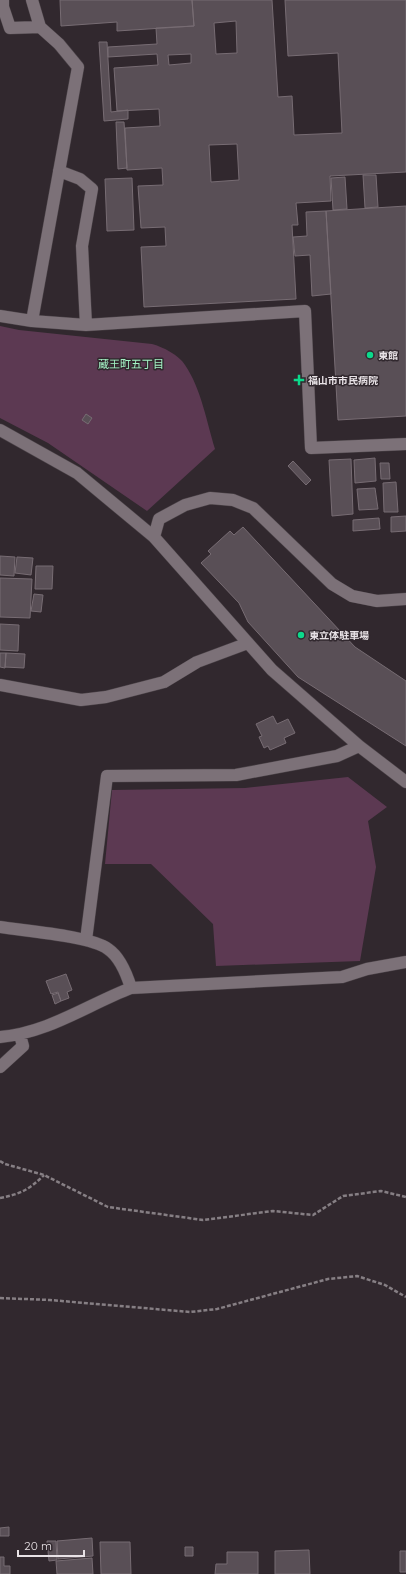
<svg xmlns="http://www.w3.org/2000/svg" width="406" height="1574" font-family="Quicksand,'Noto Sans JP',sans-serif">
<rect width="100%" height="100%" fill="#31282e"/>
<path fill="#5c3952" d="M 0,326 L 19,330 L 152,344 C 163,347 179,355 185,365 C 201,388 207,423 215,449 L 147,511 L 48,443 L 0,418 Z
M 348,777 L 387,807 L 368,821 L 376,867 L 360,961 L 216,966 L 213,924 L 151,864 L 105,864 L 112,790 L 245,788 Z"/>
<path fill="#594f56" stroke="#776c73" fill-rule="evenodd" d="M 60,0 L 192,0 L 194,26 L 117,31 L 117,22 L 61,26 Z
M 192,0 L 272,0 L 278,97 L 292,96 L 294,135 L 342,133 L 338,53 L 288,56 L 285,0 L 406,0 L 406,172 L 330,176 L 331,201 L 296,203 L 298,225 L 292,225 L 296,299 L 144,307 L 141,247 L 166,246 L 165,227 L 141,228 L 138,186 L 163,185 L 162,168 L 127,170 L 125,128 L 160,126 L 159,109 L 117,111 L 114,68 L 158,65 L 157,54 L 108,57 L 108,47 L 157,44 L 156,28 L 194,26 ZM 236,21 L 237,53 L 216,54 L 214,23 ZM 191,54 L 191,63 L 169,65 L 168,55 ZM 237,144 L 239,180 L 211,182 L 209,145 Z
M 99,42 L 107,42 L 111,112 L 128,110 L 128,119 L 104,121 Z
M 116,122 L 124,122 L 127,168 L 118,169 Z
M 363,175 L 376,175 L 378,207 L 365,208 Z
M 345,177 L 347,209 L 333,210 L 331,178 Z
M 132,178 L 134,230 L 107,231 L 105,179 Z
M 406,206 L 406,416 L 338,420 L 326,211 Z
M 326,211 L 331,294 L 312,296 L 310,255 L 295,256 L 293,237 L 307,236 L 306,212 Z
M 86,414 L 92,418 L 88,424 L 82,420 Z
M 375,458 L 376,481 L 355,483 L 354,460 Z
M 351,459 L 353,514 L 332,516 L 329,460 Z
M 293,461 L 311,480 L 306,485 L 288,466 Z
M 380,463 L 389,463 L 390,479 L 381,479 Z
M 396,482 L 398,512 L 384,512 L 383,483 Z
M 375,488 L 378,509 L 359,510 L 357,489 Z
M 406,516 L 406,531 L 391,532 L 391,517 Z
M 379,518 L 380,529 L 353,531 L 353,520 Z
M 243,527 L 355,647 L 406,681 L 406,746 L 298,677 L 248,622 L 239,603 L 201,563 L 211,554 L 208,551 L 230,531 L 234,535 Z
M 0,556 L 15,557 L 14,576 L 0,575 Z
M 17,557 L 33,558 L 31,575 L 15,573 Z
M 36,566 L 53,566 L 52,589 L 35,589 Z
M 0,578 L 32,579 L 30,618 L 0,617 Z
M 34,594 L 43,595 L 41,612 L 31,611 Z
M 0,624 L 19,625 L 18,651 L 0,650 Z
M 0,653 L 6,653 L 5,668 L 0,667 Z
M 6,653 L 25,654 L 24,668 L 5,667 Z
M 273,716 L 277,724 L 288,719 L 295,733 L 284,738 L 286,743 L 270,750 L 268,746 L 264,748 L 259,737 L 262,736 L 256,724 Z
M 66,974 L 72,990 L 67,992 L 69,998 L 61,1001 L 58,992 L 51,994 L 46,981 Z
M 58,993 L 61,1001 L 55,1004 L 52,995 Z
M 9,1527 L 9,1536 L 0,1536 L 0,1528 Z
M 92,1538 L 93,1556 L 58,1559 L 57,1541 Z
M 47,1541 L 56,1541 L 57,1560 L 49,1561 Z
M 100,1542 L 130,1542 L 131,1574 L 101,1574 Z
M 185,1547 L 193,1547 L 193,1556 L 185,1556 Z
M 309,1550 L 310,1574 L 275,1574 L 275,1551 Z
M 400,1551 L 406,1551 L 406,1572 L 400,1572 Z
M 227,1552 L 258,1552 L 258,1574 L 215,1574 L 216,1564 L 227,1564 Z
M 0,1557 L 4,1557 L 4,1566 L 10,1566 L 10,1574 L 0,1574 Z
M 92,1558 L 93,1574 L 57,1574 L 56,1561 Z"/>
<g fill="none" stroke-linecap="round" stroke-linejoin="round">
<defs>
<path id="minor" d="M 3,0 L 3,7 L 10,28 L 40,27
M 32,0 L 40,27 L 59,44 L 78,67 L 32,321
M 59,171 L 80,179 L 92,189 L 82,246 L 86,325
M 0,316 L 32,321 L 86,325 L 305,311 L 311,448 L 406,444
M 0,430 L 77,473 L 154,537
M 406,599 L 377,601 L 352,596 L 332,584 L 253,508 L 233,500 L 210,498 L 185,505 L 159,519 L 154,537 L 272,670 L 359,746 L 406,782
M 0,685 L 81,700 L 106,697 L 164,682 L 197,662 L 248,643
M 0,927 C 24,931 91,936 108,949 C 120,957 127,975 131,988
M 86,940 L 107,776 L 236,775 L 337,756 L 359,746
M 0,1037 C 48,1033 87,1005 131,988 L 342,977 L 367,969 L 406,962
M 0,1067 L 23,1046 L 20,1035"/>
</defs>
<use href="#minor" stroke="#4b4348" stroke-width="13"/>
<path stroke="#867f84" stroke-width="2.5" stroke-dasharray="4 2" stroke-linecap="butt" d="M 0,1161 L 5,1164 L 44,1175 L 108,1207 L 203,1220 L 273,1211 L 313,1215 L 343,1196 L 381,1191 L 406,1197
M 0,1198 C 20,1194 29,1190 44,1175
M 0,1298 L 50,1300 L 190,1312 L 217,1309 L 328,1279 L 357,1276 L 385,1285 L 406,1297"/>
<use href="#minor" stroke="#7c7178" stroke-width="12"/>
</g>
<g fill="#0bd98b" stroke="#31282e" stroke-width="1.5">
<circle cx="370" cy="355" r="4"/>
<path d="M297 374h4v4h4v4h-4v4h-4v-4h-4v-4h4z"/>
<circle cx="301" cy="635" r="4"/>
</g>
<g text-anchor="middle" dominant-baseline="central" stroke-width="3" stroke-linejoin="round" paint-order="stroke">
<g font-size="10" font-weight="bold" fill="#e8e2e6" stroke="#31282e" text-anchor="start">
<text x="378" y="355">東館</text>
<text x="308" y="380">福山市市民病院</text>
<text x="309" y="635">東立体駐車場</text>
</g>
<g font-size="11" fill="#a4f3c5" stroke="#31282e">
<text x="131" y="364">蔵王町五丁目</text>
</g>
</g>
<path d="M18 1550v6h66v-6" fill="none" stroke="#e8e2e6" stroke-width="2"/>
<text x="24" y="1550" font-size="12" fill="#e8e2e6" stroke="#31282e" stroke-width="3" paint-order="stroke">20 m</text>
</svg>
